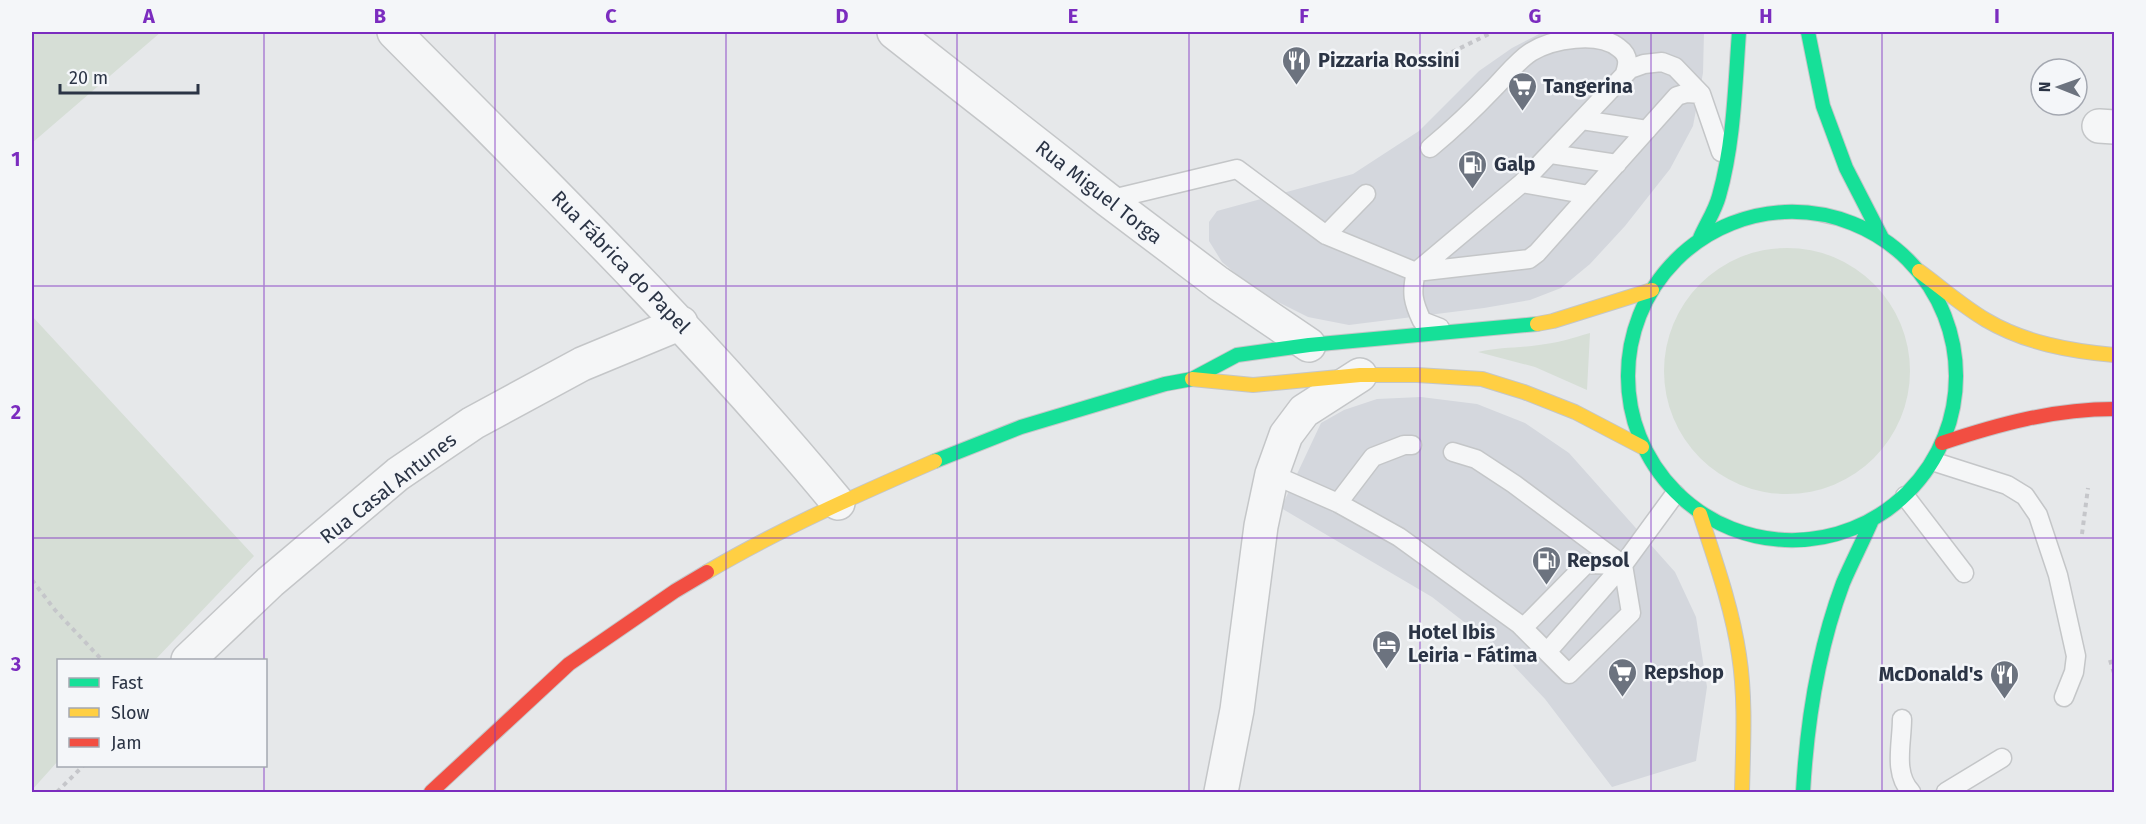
<svg xmlns="http://www.w3.org/2000/svg" width="2146" height="824" font-family="'Fira Sans',sans-serif">
<rect width="100%" height="100%" fill="#e6e8ea"/>
<path fill="#d4d7dd" d="M 1543,32 L 1704,32 L 1703,73 L 1693,126 L 1670,169 L 1625,226 L 1590,264 L 1561,288 L 1530,300 L 1484,308 L 1349,325 L 1308,317 L 1256,291 L 1222,262 L 1209,241 L 1209,222 L 1217,211 L 1353,174 L 1419,131 L 1479,71 L 1512,48 Z
M 1421,397 L 1477,404 L 1525,423 L 1569,453 L 1675,572 L 1696,617 L 1707,687 L 1696,761 L 1612,787 L 1545,699 L 1495,646 L 1432,597 L 1281,508 L 1321,423 L 1344,410 L 1377,399 Z"/>
<path fill="#d6ded6" d="M 32,32 L 161,32 L 32,143 Z
M1664 371a123 123 0 1 1 246 0a123 123 0 1 1-246 0Z
M 32,316 L 254,556 L 155,660 L 58,660 L 58,761 L 32,790 Z
M 1590,333 L 1587,390 L 1535,367 L 1478,352 C 1498,347 1519,348 1539,345 C 1557,343 1573,338 1590,333 Z"/>
<g fill="none" stroke-linecap="round" stroke-linejoin="round">
<defs>
<path id="lane" d="M 1582,120 L 1647,130
M 1430,148 C 1453,129 1474,109 1494,88 C 1506,76 1517,61 1531,52 C 1552,39 1598,31 1619,48 C 1630,56 1628,65 1624,76
M 1551,154 L 1617,164
M 1522,183 L 1589,195
M 1108,200 L 1237,169 L 1326,235 L 1416,272 L 1529,259 L 1537,253 L 1677,96 L 1687,93 L 1701,94
M 1326,235 L 1366,194
M 1440,328 L 1422,321 C 1413,302 1411,293 1416,272 L 1522,183 L 1630,69 L 1644,64 L 1662,62 L 1675,67 L 1701,94 L 1721,152
M 1453,452 L 1476,459 L 1514,484 L 1623,565 L 1631,613 L 1569,674 L 1547,652
M 1935,462 L 2007,485 L 2025,496 L 2038,515 L 2058,575 L 2076,656 L 2074,672 L 2064,697
M 1272,474 L 1338,503 L 1399,537 L 1519,624 L 1547,652 L 1623,565 L 1675,494
M 1905,496 L 1964,573
M 1338,503 L 1373,457 L 1404,445 L 1412,445
M 1523,628 L 1586,564 L 1623,565
M 1902,719 C 1902,744 1893,773 1911,792
M 1946,792 L 2002,758"/>
<path id="street" d="M 394,32 C 546,185 700,336 838,503
M 894,32 L 1108,200 L 1218,283 L 1309,345
M 2099,126 L 2114,127
M 188,660 L 270,582 L 398,474 L 473,423 L 582,364 L 681,323
M 1221,792 L 1237,710 L 1261,526 L 1272,474 L 1286,435 L 1304,411 L 1360,375"/>
<path id="fast" d="M 1808,32 L 1823,106 L 1846,168 L 1882,238
M1628 376a164 164 0 1 1 328 0a164 164 0 1 1-328 0Z
M 1700,238 C 1706,224 1715,211 1719,196 C 1734,143 1735,87 1739,32
M 935,461 L 1021,427 L 1165,384 L 1192,379 L 1237,355 L 1309,345 L 1537,324
M 1803,792 C 1807,721 1818,650 1843,583 C 1852,562 1863,541 1872,520"/>
<path id="slow" d="M 1919,271 C 1941,287 1962,306 1986,320 C 2025,343 2070,351 2114,355
M 1537,324 L 1553,321 L 1652,290
M 1192,379 L 1253,385 L 1360,375 L 1417,375 L 1482,379 L 1524,392 L 1575,412 L 1642,447
M 1700,514 C 1715,560 1732,607 1739,655 C 1746,700 1743,746 1742,792
M 707,572 C 780,529 857,495 935,461"/>
<path id="jam" d="M 1942,443 C 1999,424 2054,409 2114,409
M 431,792 L 569,664 L 675,591 L 707,572"/>
</defs>
<use href="#lane" stroke="#c4c6c8" stroke-width="21"/>
<use href="#street" stroke="#c4c6c8" stroke-width="36"/>
<use href="#fast" stroke="#c4c6c8" stroke-width="16"/>
<use href="#slow" stroke="#c4c6c8" stroke-width="16"/>
<use href="#jam" stroke="#c4c6c8" stroke-width="16"/>
<path stroke="#c5c6ca" stroke-width="4" stroke-dasharray="4.5 4.5" stroke-linecap="butt" d="M 1444,56 L 1493,32
M 2082,534 L 2088,488
M 32,580 L 55,610 L 102,660
M 2110,660 L 2114,673
M 57,792 L 83,766"/>
<use href="#lane" stroke="#f5f6f7" stroke-width="18"/>
<use href="#street" stroke="#f5f6f7" stroke-width="33"/>
<use href="#fast" stroke="#16e098" stroke-width="14"/>
<use href="#slow" stroke="#ffcf43" stroke-width="14"/>
<use href="#jam" stroke="#f24e42" stroke-width="14"/>
</g>
<path fill="none" stroke="#7b2cbf" stroke-width="1.5" stroke-opacity="0.55" d="M 264,32 L 264,660M 495,32 L 495,792M 726,32 L 726,792M 957,32 L 957,792M 1189,32 L 1189,792M 1420,32 L 1420,792M 1651,32 L 1651,792M 1882,32 L 1882,792M 32,286 L 2114,286M 32,538 L 2114,538M 264,766 L 264,792"/>
<defs>
<symbol id="restaurant-pin" viewBox="-11 -11 22 30"><path d="M0 17L-7.5 6A9.5 9.5 0 1 1 7.5 6Z" fill="#6c737f" stroke="#f4f6f9"/><path d="M-5-6h1v4h1v-4h1v4h1v-4h1v5L-1.5 .5V6h-2V.5L-5-1ZM5-6V6H3V1.5H1.5Q1.5-4 5-6Z" fill="#fff"/></symbol>
<symbol id="supermarket-pin" viewBox="-11 -11 22 30"><path d="M0 17L-7.5 6A9.5 9.5 0 1 1 7.5 6Z" fill="#6c737f" stroke="#f4f6f9"/><path d="M-6-5.5h2.5l.6 2H6L4.5 2H-2.5L-4.4-4H-6ZM-1.5 3.2a1.3 1.3 0 1 0 .1 0ZM3 3.2a1.3 1.3 0 1 0 .1 0Z" fill="#fff"/></symbol>
<symbol id="fuel-pin" viewBox="-11 -11 22 30"><path d="M0 17L-7.5 6A9.5 9.5 0 1 1 7.5 6Z" fill="#6c737f" stroke="#f4f6f9"/><path d="M-5.5-6h7V0h2V4h1.3V-2.5L3-4.5l.8-.8L6-3V5H2.5V1h-1V6h-7ZM-4.2-4.7v3.2H.2V-4.7Z" fill="#fff"/></symbol>
<symbol id="hotel-pin" viewBox="-11 -11 22 30"><path d="M0 17L-7.5 6A9.5 9.5 0 1 1 7.5 6Z" fill="#6c737f" stroke="#f4f6f9"/><path d="M-6-4.5h1.5V1H6V5H4.5V3h-9V5H-6ZM-4 0a1.8 1.8 0 1 1 3.6 0ZM.5 0V-2.5h3Q6-2.5 6 0Z" fill="#fff"/></symbol>
</defs>
<g fill-rule="evenodd">
<use href="#restaurant-pin" x="1280" y="44" width="33" height="45"/>
<use href="#supermarket-pin" x="1506" y="70" width="33" height="45"/>
<use href="#fuel-pin" x="1456" y="148" width="33" height="45"/>
<use href="#fuel-pin" x="1530" y="544" width="33" height="45"/>
<use href="#hotel-pin" x="1370" y="628" width="33" height="45"/>
<use href="#supermarket-pin" x="1606" y="656" width="33" height="45"/>
<use href="#restaurant-pin" x="1988" y="658" width="33" height="45"/>
</g>
<g text-anchor="middle" dominant-baseline="central" stroke-width="5" stroke-linejoin="round" paint-order="stroke">
<g font-size="20" font-weight="bold" fill="#2b3445" stroke="#f4f6f9" text-anchor="start">
<text x="1318" y="60">Pizzaria Rossini</text>
<text x="1543" y="86">Tangerina</text>
<text x="1494" y="164">Galp</text>
<text x="1567" y="560">Repsol</text>
<text x="1408" y="632">Hotel Ibis<tspan x="1408" dy="23">Leiria - Fátima</tspan></text>
<text x="1644" y="672">Repshop</text>
<text x="1983" y="674" text-anchor="end">McDonald's</text>
</g>
<g font-size="20" fill="#2b3445" stroke="#f4f6f9">
<text transform="translate(1099 192) rotate(38)">Rua Miguel Torga</text>
<text transform="translate(621 262) rotate(46)">Rua Fábrica do Papel</text>
<text transform="translate(388 488) rotate(-38)">Rua Casal Antunes</text>
</g>
</g>
<rect width="2146" height="824" fill="none" stroke="#f4f6f9" stroke-width="66"/>
<rect x="57" y="659" width="210" height="108" fill="#f4f6f9" stroke="#a4a8b1" stroke-width="1.5"/>
<rect x="69" y="678" width="30" height="9" fill="#16e098" stroke="#a4a8b1" stroke-width="1.5"/>
<text x="111" y="689" font-size="18" fill="#2b3445">Fast</text>
<rect x="69" y="708" width="30" height="9" fill="#ffcf43" stroke="#a4a8b1" stroke-width="1.5"/>
<text x="111" y="719" font-size="18" fill="#2b3445">Slow</text>
<rect x="69" y="738" width="30" height="9" fill="#f24e42" stroke="#a4a8b1" stroke-width="1.5"/>
<text x="111" y="749" font-size="18" fill="#2b3445">Jam</text>
<g transform="translate(2059 87) rotate(271)"><circle r="28" fill="#f4f6f9" stroke="#a4a8b1" stroke-width="1.5"/>
<path d="M0-4.5L10 22L0 15L-10 22Z" fill="#6c737f"/>
<text y="-9" font-size="16" font-weight="bold" text-anchor="middle" fill="#2b3445">N</text>
</g>
<path d="M60 84v9h138v-9" fill="none" stroke="#2b3445" stroke-width="3"/>
<text x="69" y="84" font-size="18" fill="#2b3445" stroke="#f4f6f9" stroke-width="4.5" paint-order="stroke">20 m</text>
<rect x="33" y="33" width="2080" height="758" fill="none" stroke="#7b2cbf" stroke-width="2"/>
<g font-size="20" text-anchor="middle" font-weight="bold" fill="#7b2cbf">
<text x="149" y="23">A</text>
<text x="380" y="23">B</text>
<text x="611" y="23">C</text>
<text x="842" y="23">D</text>
<text x="1073" y="23">E</text>
<text x="1304" y="23">F</text>
<text x="1535" y="23">G</text>
<text x="1766" y="23">H</text>
<text x="1997" y="23">I</text>
<text x="16" y="166">1</text>
<text x="16" y="419">2</text>
<text x="16" y="671">3</text>
</g>
</svg>
